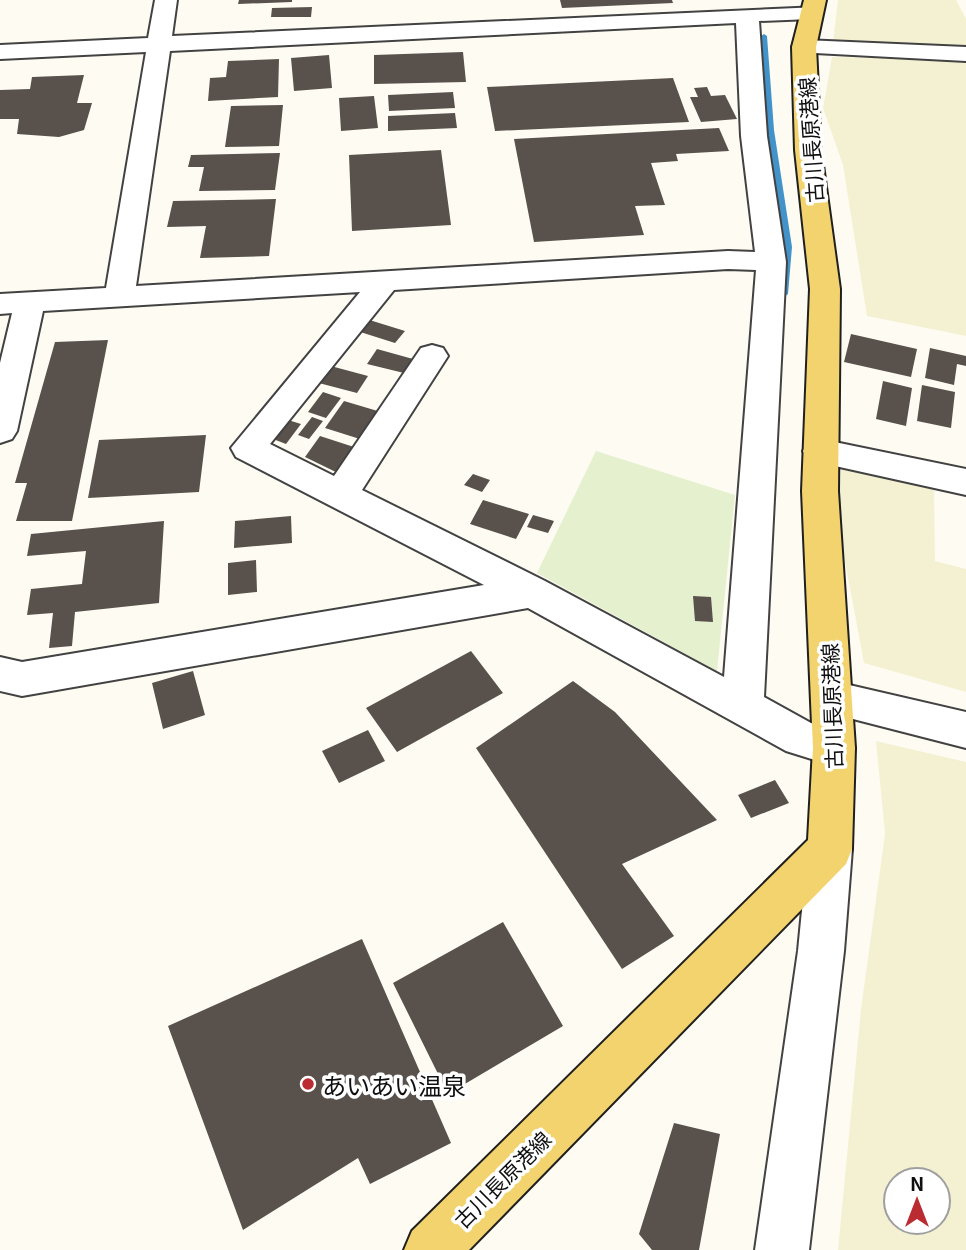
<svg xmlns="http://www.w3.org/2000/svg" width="966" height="1250" font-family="Georgia,'Noto Sans JP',serif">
<rect width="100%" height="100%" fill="#fefcf2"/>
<path fill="#f4f1d3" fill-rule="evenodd" d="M 838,0 L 956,0 L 966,19 L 966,46 L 833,43 Z
M 832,57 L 966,60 L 966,336 L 867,316 L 843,165 L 823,108 Z
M 839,465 L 934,489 L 935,561 L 966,569 L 966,692 L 864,663 L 831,487 Z
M 876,741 L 966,762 L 966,1250 L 838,1250 L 861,1009 L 885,834 ZM 896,1180 L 938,1180 L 938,1222 L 896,1222 Z"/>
<path fill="#e4f0ce" d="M 596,451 L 735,495 L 717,671 L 537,573 Z"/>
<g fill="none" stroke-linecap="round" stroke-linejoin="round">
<path fill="#4293c9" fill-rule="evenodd" d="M 764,34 L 767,36 L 774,130 L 792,247 L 788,294 L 784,297 L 780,294 L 784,247 L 766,130 L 761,36 Z"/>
</g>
<path fill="#58514c" d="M 239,0 L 292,0 L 292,2 L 238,4 Z
M 560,0 L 672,0 L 673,3 L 562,8 Z
M 312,7 L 311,17 L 271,17 L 272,8 Z
M 463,52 L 466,82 L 374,84 L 374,55 Z
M 329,55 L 332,88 L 294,91 L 291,58 Z
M 279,59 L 278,97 L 208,101 L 210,78 L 226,77 L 228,61 Z
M 84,75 L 77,103 L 92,103 L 84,130 L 59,137 L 17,134 L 19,119 L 0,119 L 0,90 L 30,89 L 32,77 Z
M 673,78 L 689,122 L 495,131 L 487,87 Z
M 707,87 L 711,96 L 725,95 L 737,119 L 701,122 L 690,97 L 698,97 L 694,88 Z
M 453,92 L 455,108 L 389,111 L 388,95 Z
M 374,96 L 378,128 L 341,131 L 339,98 Z
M 283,105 L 279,146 L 225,147 L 231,106 Z
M 455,113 L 457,128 L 388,131 L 388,116 Z
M 719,128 L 729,151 L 676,154 L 678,161 L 651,163 L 665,205 L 635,206 L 644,235 L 534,242 L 514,139 Z
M 441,150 L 451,225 L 352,231 L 349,155 Z
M 280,153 L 275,190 L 199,191 L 204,167 L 188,167 L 191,155 Z
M 276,199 L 269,256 L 200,258 L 206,226 L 167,227 L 173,201 Z
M 363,318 L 405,331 L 395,343 L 354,330 Z
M 851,334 L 917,349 L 911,377 L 844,362 Z
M 108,340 L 72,521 L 16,521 L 27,483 L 15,483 L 55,342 Z
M 930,348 L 966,356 L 966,366 L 957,364 L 954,385 L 925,378 Z
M 377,349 L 413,359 L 404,373 L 367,364 Z
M 327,365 L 368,376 L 357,393 L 315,382 Z
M 883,381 L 912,388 L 906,426 L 876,419 Z
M 922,385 L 955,392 L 951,428 L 917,421 Z
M 323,392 L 341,398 L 326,418 L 308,412 Z
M 344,401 L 381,412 L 363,440 L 325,428 Z
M 312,417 L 323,421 L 309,439 L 298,435 Z
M 288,420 L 301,424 L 286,444 L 273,439 Z
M 206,435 L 199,492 L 88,498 L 99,440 Z
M 320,436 L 357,448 L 342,475 L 305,457 Z
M 473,474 L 490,480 L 482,492 L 464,485 Z
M 483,500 L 529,514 L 516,539 L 470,524 Z
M 533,515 L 554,521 L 548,533 L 527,527 Z
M 291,516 L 292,543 L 234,548 L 235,521 Z
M 164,521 L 159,603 L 75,612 L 72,646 L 49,648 L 53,613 L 27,615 L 31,589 L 82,584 L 86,551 L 27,556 L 31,534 Z
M 256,560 L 257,592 L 228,595 L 228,563 Z
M 693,596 L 711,597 L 713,622 L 695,621 Z
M 471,651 L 503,693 L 397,752 L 366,708 Z
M 193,671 L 205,715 L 163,729 L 152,683 Z
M 573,681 L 615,712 L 717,820 L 622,864 L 674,936 L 622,969 L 476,748 Z
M 368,730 L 385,761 L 339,783 L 322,751 Z
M 775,780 L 789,803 L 751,818 L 738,795 Z
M 503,922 L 563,1026 L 448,1094 L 393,983 Z
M 362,939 L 451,1143 L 370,1184 L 358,1158 L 243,1230 L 168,1026 Z
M 674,1123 L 720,1134 L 699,1250 L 652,1250 L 639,1234 Z"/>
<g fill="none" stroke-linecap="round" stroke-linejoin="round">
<defs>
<path id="minor" d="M 155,0 L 177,0 L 172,36 L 819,7 L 822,12 L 819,17 L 811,19 L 759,21 L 767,136 L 786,262 L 764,697 L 811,723 L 849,735 L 855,748 L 849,761 L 834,766 L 786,751 L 528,608 L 22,696 L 0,691 L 0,657 L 22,662 L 484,585 L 236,457 L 231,448 L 360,292 L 43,311 L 17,431 L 12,439 L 0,443 L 0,363 L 12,313 L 0,314 L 0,294 L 106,288 L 146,52 L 0,59 L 0,45 L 148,38 ZM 736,23 L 741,136 L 755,252 L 728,251 L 136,286 L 170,51 ZM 728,269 L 756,270 L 724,677 L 545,581 L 362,490 L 448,356 L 443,348 L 432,345 L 421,348 L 334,476 L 270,444 L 394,290 Z
M 804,40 L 966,47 L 966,61 L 796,52 L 792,47 L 796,42 Z
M 820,439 L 966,469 L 966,495 L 808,460 L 803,451 L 808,442 Z
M 832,681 L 966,712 L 966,748 L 818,710 L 812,698 L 818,686 Z
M 830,828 L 846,834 L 852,849 L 844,951 L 809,1250 L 755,1250 L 798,951 L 808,849 L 814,834 Z"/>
<path id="major" d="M 804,0 L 826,0 L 816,47 L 821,150 L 840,289 L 838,491 L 855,748 L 852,849 L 846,864 L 469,1250 L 404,1250 L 412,1231 L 808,840 L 813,748 L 802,491 L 810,289 L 795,150 L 792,47 Z"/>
</defs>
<use href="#minor" stroke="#424242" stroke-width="4"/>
<use href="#major" stroke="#202020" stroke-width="4"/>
<use href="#minor" fill="#fff" fill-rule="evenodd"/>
<use href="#major" fill="#f3d36d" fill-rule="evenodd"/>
</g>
<circle fill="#bb2b32" stroke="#fff" stroke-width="2.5" cx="308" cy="1084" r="7"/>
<g text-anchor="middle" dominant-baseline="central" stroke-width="7" stroke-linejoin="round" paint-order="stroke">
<g font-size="21" fill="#0f0f0f" stroke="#fff">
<text transform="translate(810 140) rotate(-94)">古川長原港線</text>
<text transform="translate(831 706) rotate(-92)">古川長原港線</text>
<text transform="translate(502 1179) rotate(-45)">古川長原港線</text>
</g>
<g font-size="24" fill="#0f0f0f" stroke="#fff" text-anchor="start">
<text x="322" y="1084">あいあい温泉</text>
</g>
</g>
<g transform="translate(917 1201)"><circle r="33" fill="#ffffff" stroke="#9f9f9f" stroke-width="2"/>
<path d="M0-5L12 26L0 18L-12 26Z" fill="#bb2b32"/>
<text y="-10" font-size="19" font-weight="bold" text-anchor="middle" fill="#0f0f0f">N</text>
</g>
</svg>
